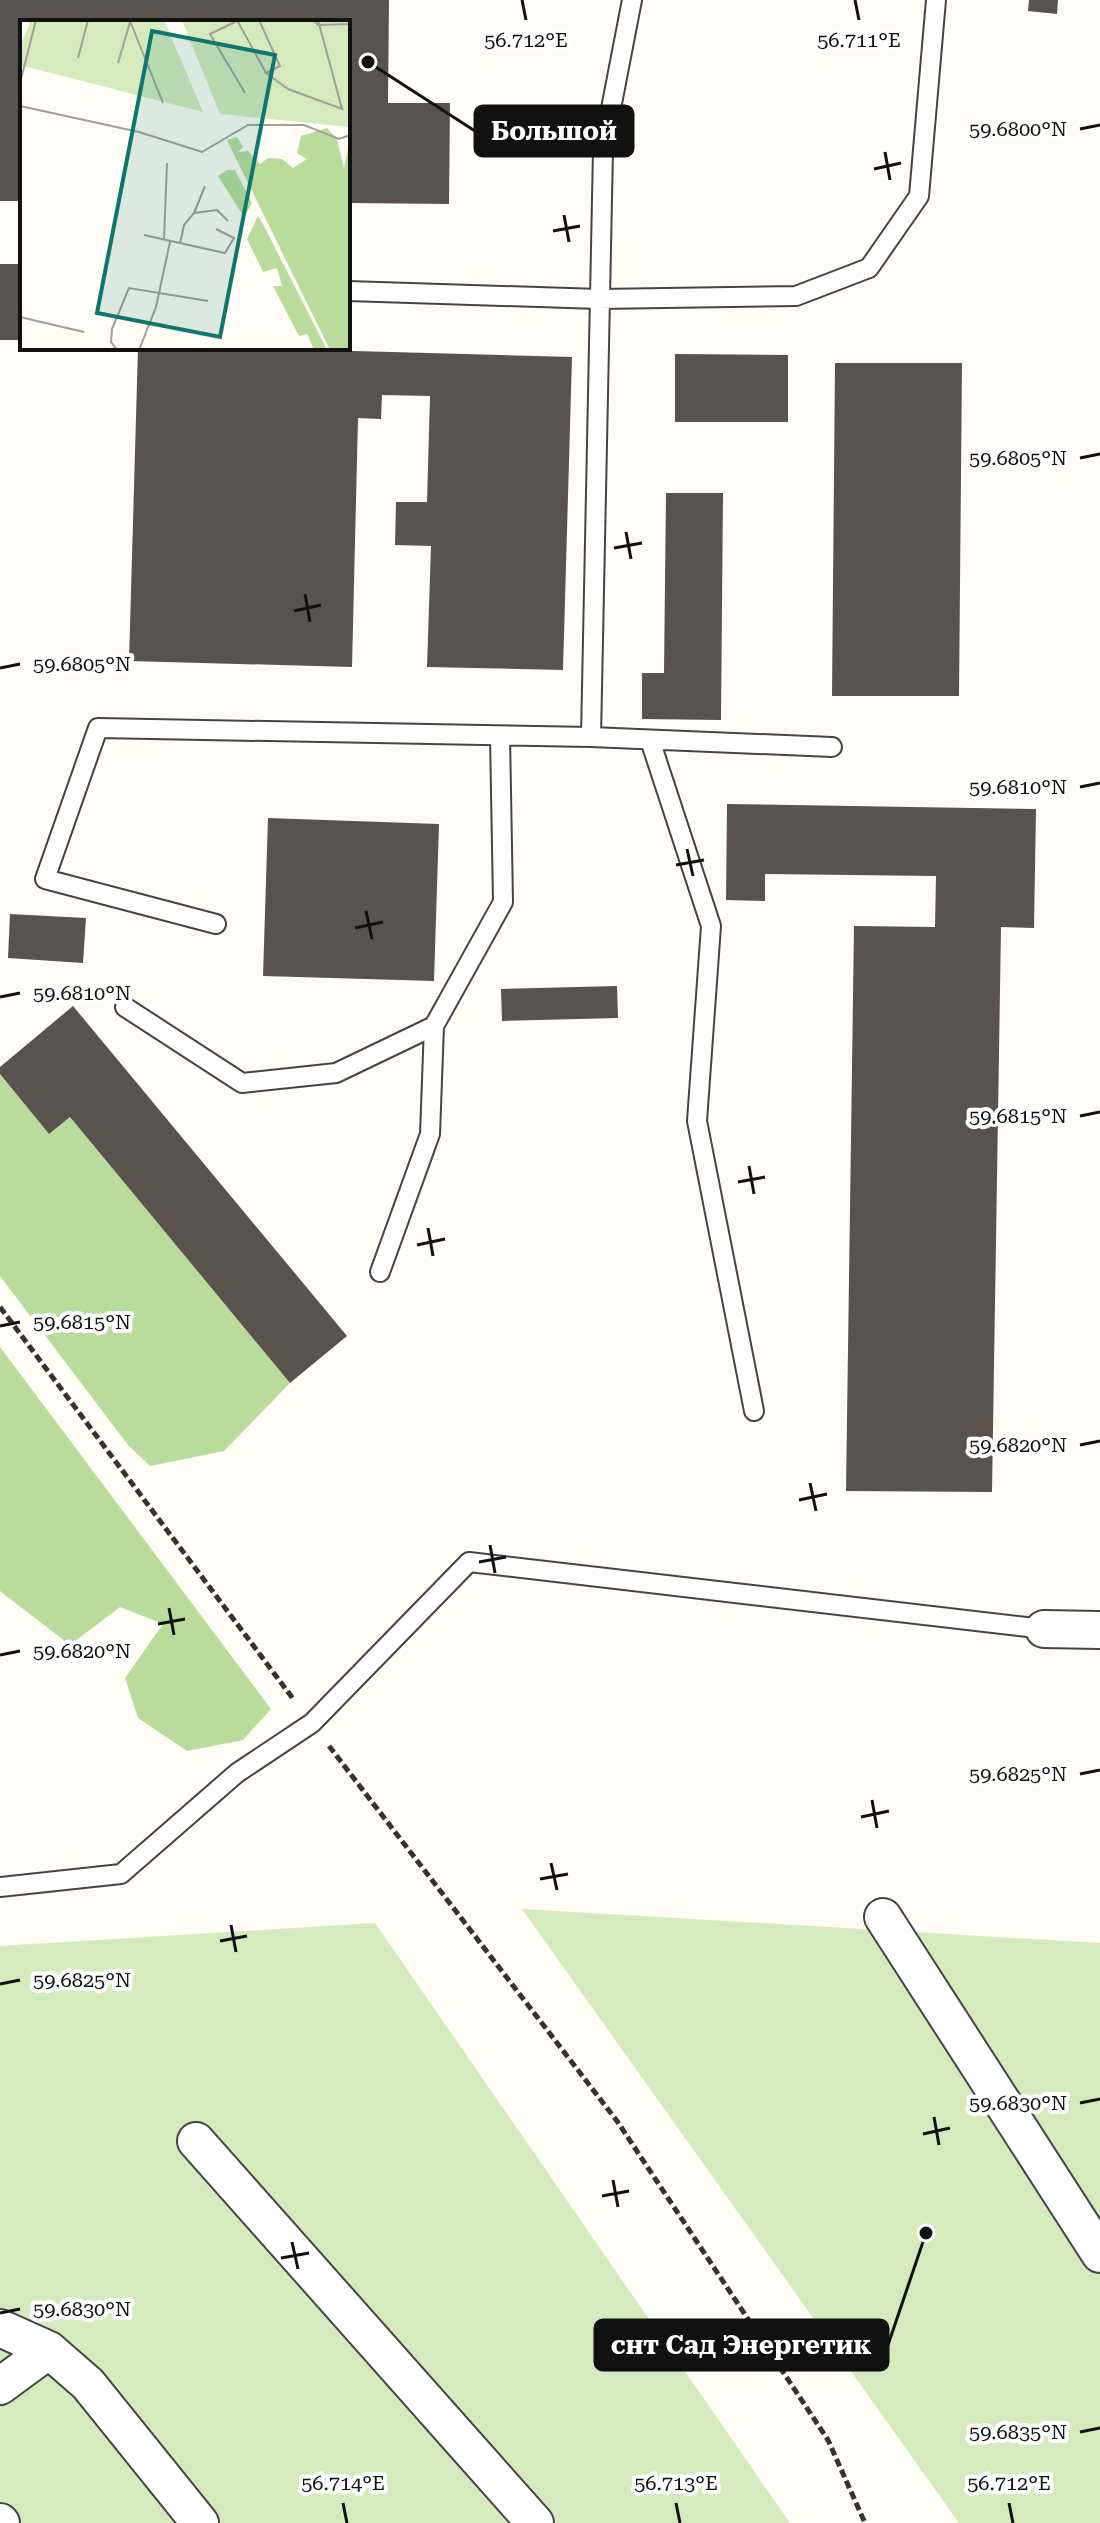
<svg xmlns="http://www.w3.org/2000/svg" width="1100" height="2523" font-family="'Roboto Serif',serif">
<rect width="100%" height="100%" fill="#fffdf5"/>
<path fill="#d5ebbd" d="M 522,1909 L 1100,1943 L 1100,2523 L 959,2523 Z
M 375,1923 L 790,2523 L 0,2523 L 0,1946 Z"/>
<path fill="#b9dc9c" d="M 0,1074 L 49,1134 L 70,1117 L 290,1383 L 224,1451 L 150,1466 L 128,1445 L 0,1276 Z
M 0,1347 L 271,1709 L 243,1740 L 187,1751 L 138,1718 L 125,1678 L 163,1624 L 120,1607 L 70,1645 L 0,1591 Z"/>
<path fill="#5a524d" d="M 0,0 L 389,0 L 388,103 L 450,103 L 449,204 L 348,203 L 348,22 L 22,22 L 22,201 L 0,201 Z
M 1029,0 L 1058,0 L 1057,14 L 1028,11 Z
M 0,264 L 22,264 L 22,340 L 0,340 Z
M 138,348 L 242,348 L 572,357 L 563,670 L 427,667 L 431,546 L 395,545 L 396,502 L 427,502 L 430,396 L 382,395 L 381,419 L 358,418 L 352,667 L 129,661 Z
M 675,354 L 788,355 L 788,422 L 675,422 Z
M 835,363 L 962,363 L 959,696 L 832,696 Z
M 666,493 L 723,493 L 721,720 L 642,719 L 642,673 L 664,673 Z
M 727,804 L 1036,809 L 1034,928 L 1001,927 L 992,1492 L 846,1491 L 854,926 L 935,927 L 936,876 L 765,874 L 765,901 L 726,900 Z
M 268,818 L 439,824 L 434,981 L 263,976 Z
M 10,914 L 86,918 L 83,963 L 8,958 Z
M 617,986 L 618,1018 L 502,1021 L 501,989 Z
M 73,1006 L 347,1336 L 290,1383 L 70,1117 L 49,1134 L 0,1074 L 0,1067 Z"/>
<g fill="none" stroke-linecap="round" stroke-linejoin="round">
<defs>
<path id="service" d="M 348,291 L 599,299 L 796,296 L 869,268 L 919,196 L 936,0
M 591,737 L 603,150 L 632,0
M 650,740 L 711,926 L 697,1121 L 754,1411
M 216,924 L 45,879 L 98,728 L 591,737 L 832,747
M 125,1007 L 242,1083 L 336,1073 L 434,1026 L 503,902 L 500,736
M 380,1272 L 430,1134 L 434,1026
M 0,1887 L 121,1874 L 237,1773 L 312,1723 L 469,1562 L 1044,1629"/>
<path id="minor" d="M 1044,1629 L 1100,1630
M 883,1917 L 1100,2254
M 196,2141 L 535,2523
M 0,2328 L 49,2350 L 0,2386
M 49,2350 L 88,2384 L 200,2523
M 0,2522 L 1,2523"/>
</defs>
<use href="#service" stroke="#444" stroke-width="22"/>
<use href="#minor" stroke="#444" stroke-width="40"/>
<path stroke="#333" stroke-width="5" stroke-dasharray="8 4" stroke-linecap="butt" d="M 0,1307 L 294,1700
M 329,1746 L 617,2121 L 828,2440 L 865,2523"/>
<use href="#service" stroke="#fff" stroke-width="18"/>
<use href="#minor" stroke="#fff" stroke-width="36"/>
</g>
<path fill="none" stroke="#111" stroke-width="3" d="M 522,0 L 526,20M 855,0 L 859,20M 1080,129 L 1100,125M 885,152 L 890,180M 874,169 L 901,163M 564,215 L 569,242M 553,231 L 580,226M 1080,458 L 1100,454M 626,532 L 631,559M 614,548 L 642,543M 305,594 L 310,622M 294,611 L 321,605M 0,668 L 20,664M 1080,787 L 1100,783M 687,849 L 693,876M 676,865 L 704,860M 366,911 L 372,939M 355,928 L 383,922M 0,997 L 20,993M 1080,1116 L 1100,1112M 749,1166 L 754,1194M 738,1182 L 765,1177M 428,1228 L 433,1256M 417,1245 L 445,1239M 0,1326 L 20,1322M 1080,1445 L 1100,1441M 810,1483 L 816,1511M 799,1500 L 827,1494M 490,1545 L 495,1573M 479,1562 L 506,1557M 169,1608 L 174,1635M 158,1624 L 185,1619M 0,1655 L 20,1651M 1080,1774 L 1100,1770M 872,1800 L 877,1828M 861,1817 L 889,1811M 551,1863 L 557,1890M 540,1879 L 568,1874M 231,1925 L 236,1952M 220,1941 L 247,1936M 0,1984 L 20,1980M 1080,2103 L 1100,2099M 934,2117 L 939,2145M 923,2134 L 950,2128M 613,2180 L 618,2207M 602,2196 L 629,2191M 292,2242 L 298,2269M 281,2258 L 309,2253M 0,2313 L 20,2309M 1080,2432 L 1100,2428M 343,2503 L 347,2523M 676,2503 L 680,2523M 1009,2503 L 1013,2523"/>
<g transform="translate(20 20)">
<rect width="330" height="330" fill="#fffdf5"/>
<path d="M 11,0 L 144,0 L 183,92 L 0,45 L 0,27 ZM 162,0 L 330,0 L 330,107 L 200,94 Z" fill="#d5ebbd"/>
<path d="M 307,108 L 317,119 L 324,148 L 330,119 L 330,330 L 310,330 L 207,120 L 217,117 L 223,127 L 218,132 L 228,131 L 240,144 L 248,138 L 262,139 L 273,148 L 287,139 L 277,133 L 281,116 ZM 207,150 L 215,150 L 232,183 L 224,197 L 198,156 ZM 238,196 L 243,204 L 307,330 L 294,330 L 287,314 L 279,316 L 253,266 L 262,266 L 257,248 L 243,252 L 227,219 Z" fill="#b9dc9c"/>
<path fill="none" stroke="#a09f9a" stroke-width="2" d="M 217,0 L 246,53M 239,0 L 260,46 L 246,53 L 268,69 L 322,89 L 298,0M 293,0 L 298,5 L 330,4M 110,1 L 143,83M 217,1 L 190,14 L 225,73M 58,38 L 68,0M 98,43 L 110,2M 0,63 L 16,0M 0,86 L 119,112 L 182,132 L 228,105 L 284,105 L 319,119 L 330,115M 174,193 L 185,166M 124,215 L 205,233 L 214,218 L 196,209M 144,220 L 147,143M 160,224 L 164,205 L 174,193 L 197,190 L 208,201M 0,297 L 64,312M 97,330 L 91,322 L 92,309 L 109,268 L 188,281M 119,330 L 136,287 L 150,222"/>
<path fill="#0f766e" fill-opacity="0.15" stroke="#0f766e" stroke-width="4" d="M 132,11 L 255,35 L 200,317 L 77,293 Z"/>
<rect width="330" height="330" fill="none" stroke="#111" stroke-width="4"/>
</g>
<g font-size="20" text-anchor="middle" fill="#111" stroke="#fff" stroke-width="8" stroke-linejoin="round" paint-order="stroke">
<text x="526" y="47">56.712°E</text>
<text x="859" y="47">56.711°E</text>
<text x="1018" y="136">59.6800°N</text>
<text x="1018" y="465">59.6805°N</text>
<text x="82" y="671">59.6805°N</text>
<text x="1018" y="794">59.6810°N</text>
<text x="82" y="1000">59.6810°N</text>
<text x="1018" y="1123">59.6815°N</text>
<text x="82" y="1329">59.6815°N</text>
<text x="1018" y="1452">59.6820°N</text>
<text x="82" y="1658">59.6820°N</text>
<text x="1018" y="1781">59.6825°N</text>
<text x="82" y="1987">59.6825°N</text>
<text x="1018" y="2110">59.6830°N</text>
<text x="82" y="2316">59.6830°N</text>
<text x="1018" y="2439">59.6835°N</text>
<text x="343" y="2490">56.714°E</text>
<text x="676" y="2490">56.713°E</text>
<text x="1009" y="2490">56.712°E</text>
</g>
<path fill="none" stroke="#111" stroke-width="3" d="M368 62L475 131M926 2233L888 2345"/>
<g fill="#111" stroke="#fff" stroke-width="3">
<circle cx="368" cy="62" r="8"/>
<circle cx="926" cy="2233" r="8"/>
</g>
<g fill="#111" stroke="#111" stroke-width="3">
<rect x="475" y="106" width="158" height="50" rx="8"/>
<rect x="595" y="2320" width="293" height="50" rx="8"/>
</g>
<g font-size="26" text-anchor="middle" font-weight="bold" fill="#fff">
<text x="554" y="140">Большой</text>
<text x="741" y="2354">снт Сад Энергетик</text>
</g>
</svg>
